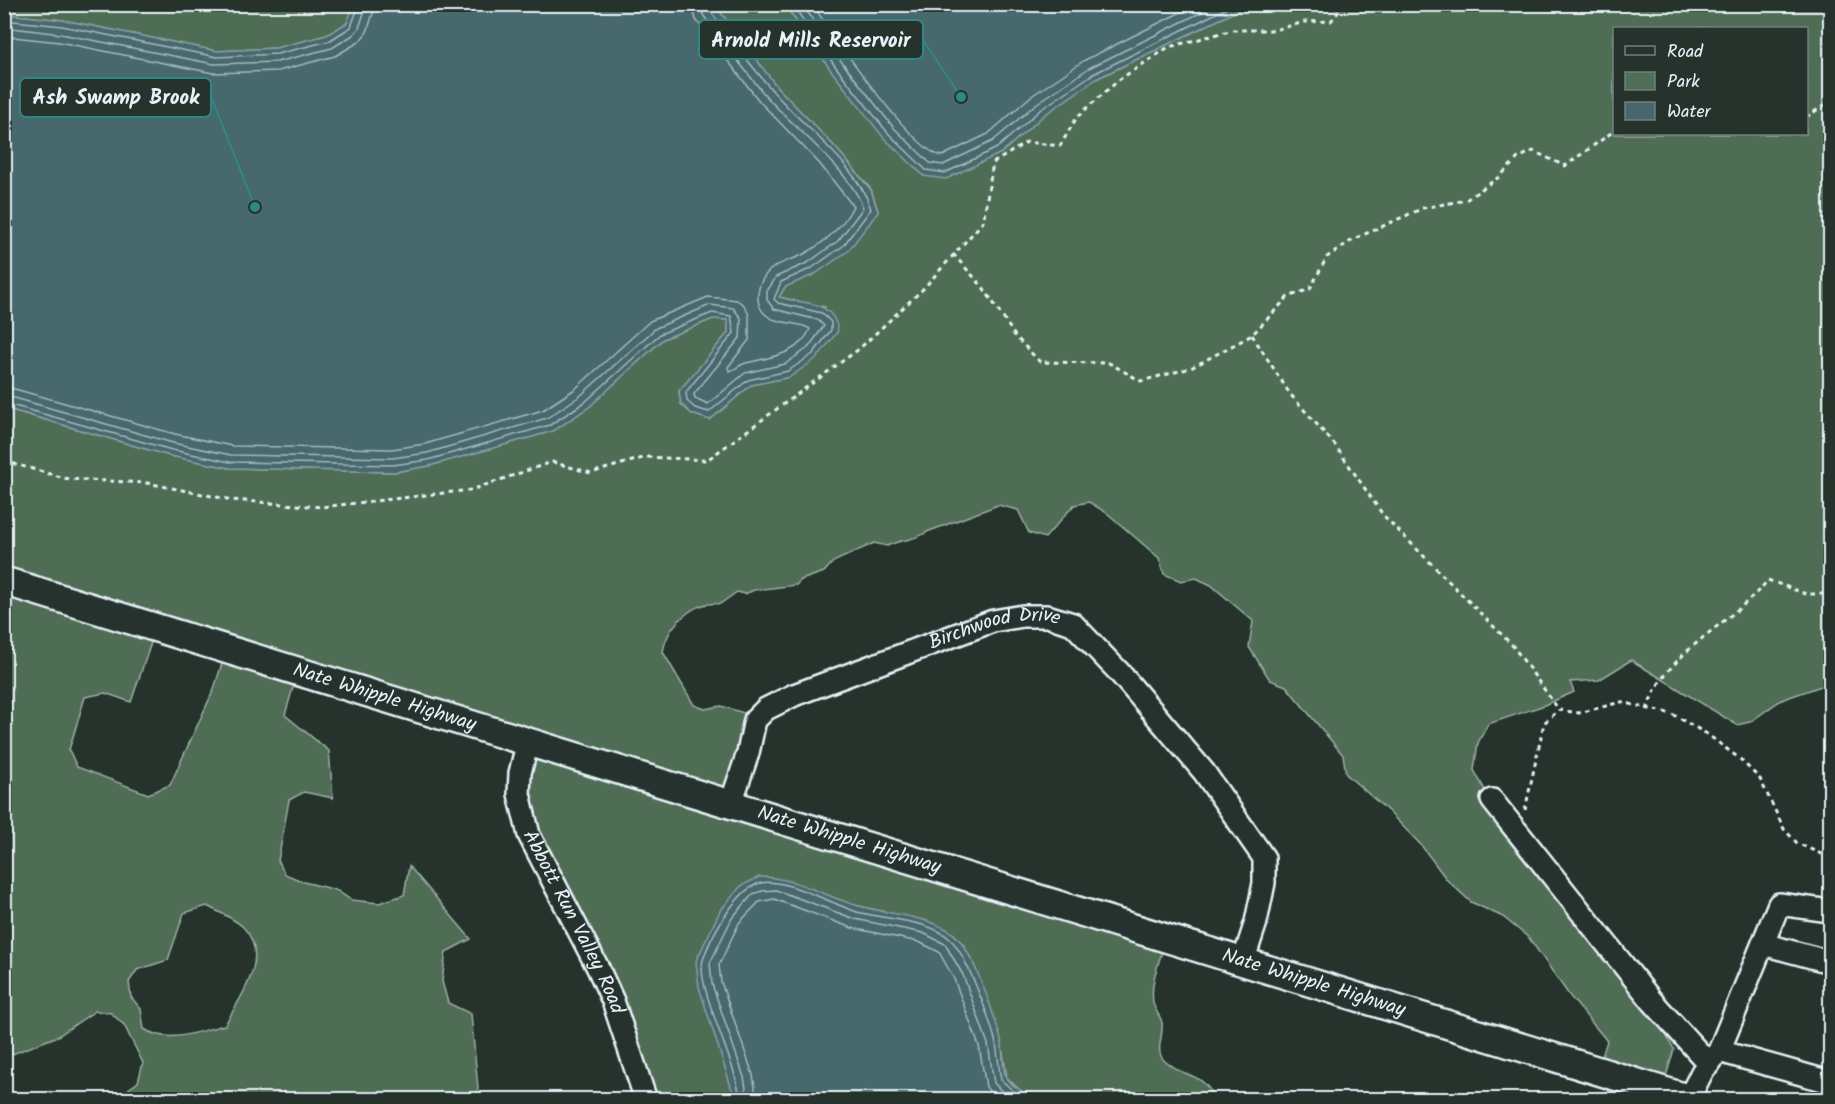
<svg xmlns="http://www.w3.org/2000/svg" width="1835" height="1104" font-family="Kalam,sans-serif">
<rect width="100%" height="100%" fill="#26332d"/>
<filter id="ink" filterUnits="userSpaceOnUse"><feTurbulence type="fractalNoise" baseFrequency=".0167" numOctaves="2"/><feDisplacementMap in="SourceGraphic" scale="12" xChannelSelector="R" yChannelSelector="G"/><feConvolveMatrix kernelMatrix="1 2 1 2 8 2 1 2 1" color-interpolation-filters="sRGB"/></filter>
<g filter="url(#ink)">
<path fill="#506d55" stroke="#9cafa6" stroke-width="1.5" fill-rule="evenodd" d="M 4,5 L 354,5 L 347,23 L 327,35 L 276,48 L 217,51 L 63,20 L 5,14 Z
M 715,5 L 785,5 C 829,68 868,123 924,176 L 1001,153 L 1044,115 L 1096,79 L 1249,5 L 1830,5 L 1830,683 L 1781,700 L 1750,722 L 1737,725 L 1631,660 L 1599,680 L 1570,682 L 1574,692 L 1542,706 L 1488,724 L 1478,743 L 1474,770 L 1512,839 L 1625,964 L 1674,1049 L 1663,1087 L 1684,1099 L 1641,1099 L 1597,1072 L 1607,1041 L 1569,995 L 1529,938 L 1503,917 L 1471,902 L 1447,880 L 1421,845 L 1388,811 L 1346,774 L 1343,755 L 1286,686 L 1270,680 L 1249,647 L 1253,621 L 1211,585 L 1196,578 L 1181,581 L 1164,574 L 1159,558 L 1107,513 L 1089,502 L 1074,505 L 1045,538 L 1029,533 L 1018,510 L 998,505 L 927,532 C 915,541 900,539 887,546 L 874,543 L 833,562 L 824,572 L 801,580 L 796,585 L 754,590 L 745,594 L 737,592 L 720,604 C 693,600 667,626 663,652 L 694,705 L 705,709 L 721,706 L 754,716 L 736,810 L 1165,943 C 1159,962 1150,982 1153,1002 C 1154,1010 1161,1016 1162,1023 C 1164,1037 1153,1052 1166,1062 C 1186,1079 1202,1071 1215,1099 L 1039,1100 L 1022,1092 L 1007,1078 L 1001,1041 L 964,945 L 927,921 L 858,906 L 741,888 L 720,911 L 731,1081 L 735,1099 L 646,1099 L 528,839 L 529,750 L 294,684 L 285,715 L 329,751 L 333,798 L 304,792 L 289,800 L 278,861 L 285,874 L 304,882 L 336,890 L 351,900 L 379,903 L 404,895 L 409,866 L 471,939 L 446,952 L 442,981 L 448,1003 L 471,1014 L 479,1099 L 115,1099 L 138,1082 L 143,1063 L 124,1025 L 111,1013 L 95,1011 L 58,1036 L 5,1057 L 4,408 L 170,456 L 230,468 L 394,472 L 429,466 L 553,431 L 589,407 L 663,339 L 713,319 L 728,320 L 728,333 L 679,391 L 681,404 L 692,414 L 710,420 L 751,385 L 790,377 L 825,307 L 779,297 L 785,287 L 815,274 L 878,211 L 871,189 L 836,148 L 777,87 ZM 1614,28 L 1806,28 L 1806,134 L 1614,134 ZM 155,631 L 224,657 L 214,689 L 170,785 L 148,794 L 77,767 L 69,750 L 85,697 L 105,693 L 131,702 ZM 207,906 C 218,912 234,918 243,927 C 272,957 240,997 225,1025 C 198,1031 169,1045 144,1029 L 141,1009 L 131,997 L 129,982 L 137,970 L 168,960 L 184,913 Z"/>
<path fill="#46686c" stroke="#879fa4" stroke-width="1.5" d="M 354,5 L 715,5 L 777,87 L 836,148 L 871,190 L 878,212 L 848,251 L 815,274 L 785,287 L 779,297 C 804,305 833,299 838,331 L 817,358 L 790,377 L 751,385 L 710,420 L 692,414 L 681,404 L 679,391 L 728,333 L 728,320 L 713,319 L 663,339 L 589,407 L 553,431 L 429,466 L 394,472 L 230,468 L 170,456 L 5,408 L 5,14 L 63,20 L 217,51 L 276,48 L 327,35 L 347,23 Z
M 785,5 L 1249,5 L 1096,79 L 1044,115 L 1001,153 L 946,179 L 924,176 L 884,138 L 830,69 Z
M 759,877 C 794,876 825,897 859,906 C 890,915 924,915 951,932 C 972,945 994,1015 1001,1040 C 1004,1051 1001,1071 1008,1080 C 1016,1090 1028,1094 1039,1099 L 735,1099 L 699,987 L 696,961 L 720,911 L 741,886 Z"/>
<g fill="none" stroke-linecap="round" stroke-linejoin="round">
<path stroke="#a7bac0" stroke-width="1.5" d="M 792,4 L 835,66 L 888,133 L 926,170 L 945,173 L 997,148 L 1040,110 L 1093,74 L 1235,4
M 802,4 L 841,61 L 894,128 L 930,163 L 943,165 L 993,141 L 1036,104 L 1089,68 L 1218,4
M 812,4 C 832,33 912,152 942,156 L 988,134 L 1030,97 L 1085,60 L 1197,4
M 4,20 L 62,26 L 217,57 L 277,54 L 329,41 L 351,27 L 359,4
M 4,27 L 61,34 L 214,64 L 277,62 L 332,48 L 353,35 L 359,28 L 367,4
M 4,36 L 59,42 L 213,73 L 278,71 L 335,56 L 359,42 L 367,32 L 376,4
M 4,386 L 175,434 L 232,446 L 392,449 L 425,444 L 543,410 L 575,389 L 650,321 L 708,297 L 737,300 L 744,305 L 749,315 L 749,340 L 728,367 L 729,371 C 735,370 739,365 746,363 C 770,357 799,355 810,329 C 798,321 778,325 766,315 C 752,303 758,281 770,270 C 779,262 793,260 804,254 C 823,244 844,226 853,206 L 819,163 L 760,102 L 696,20 L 692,4
M 4,395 L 173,443 L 231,455 L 393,458 L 427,453 L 547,418 L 580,396 L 656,328 L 710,305 L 733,308 L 741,318 L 740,338 L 694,394 L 695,398 L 708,404 L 745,373 L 785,364 L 808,348 L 824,326 L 818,320 L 774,309 L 767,300 L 767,291 L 776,277 L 809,262 L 838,241 L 863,208 C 851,171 792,126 766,96 C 744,70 724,42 703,15 L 701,4
M 4,403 L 172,450 L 230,462 L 393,465 L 428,460 L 550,425 L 585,402 L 660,334 L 712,313 L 731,316 L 734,333 L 686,392 L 687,401 L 695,408 L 709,412 L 748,380 L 788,371 L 813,354 L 831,330 L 831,322 L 822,313 L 778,303 L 774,299 L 781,282 L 812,268 L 843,246 L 871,209 C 857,164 802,126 772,90 C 750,65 730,37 710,11 L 708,4
M 740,1100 C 738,1065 695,986 703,960 C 710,937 735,893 757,884 C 781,875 832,904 857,912 C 883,919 932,920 951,940 C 967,956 991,1022 996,1044 C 998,1056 999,1068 1001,1080 L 1024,1100
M 748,1100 L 744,1077 L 712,984 L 710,963 L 732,918 L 753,894 L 762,891 L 776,890 L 855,919 L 923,933 L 945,944 L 963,975 L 988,1044 L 994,1083 L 1010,1100
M 757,1100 L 753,1075 L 721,982 L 719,965 L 739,923 L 759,902 L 774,899 L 852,928 L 919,942 L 939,952 L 954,979 L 979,1046 L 986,1087 L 997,1100"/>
<defs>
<g id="minor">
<path id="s1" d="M 528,741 L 520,773 L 519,794 L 529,835 L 598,968 L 613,1001 L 646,1100"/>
<path d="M 1492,800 L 1652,1001 L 1709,1064"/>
<path id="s2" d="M 731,803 L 748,753 L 755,720 L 766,709 L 794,695 L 993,621 L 1023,616 L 1047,616 L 1073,624 L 1119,672 L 1204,772 L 1264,858 L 1264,883 L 1256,922 L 1243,962"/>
<path d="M 1763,944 L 1830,962"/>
<path d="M 1719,1051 L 1830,1082"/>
<path d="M 1689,1098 L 1702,1072 L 1719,1051 L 1779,904 L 1830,911"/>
</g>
<g id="major">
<path id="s3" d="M 4,581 L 1693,1100"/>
</g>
</defs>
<use href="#minor" stroke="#e8f1f8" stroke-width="26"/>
<use href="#major" stroke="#e8f1f8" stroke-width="32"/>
<path stroke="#e8f1f8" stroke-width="3" stroke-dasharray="4.5 4.5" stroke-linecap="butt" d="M 1806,117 L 1830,102
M 953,254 L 983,287 L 1015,336 L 1040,362 L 1109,363 L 1141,381 L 1191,368 L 1252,335 L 1288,297 L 1310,289 L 1327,257 L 1354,239 L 1423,208 L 1466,200 L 1499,177 L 1518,158 L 1533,151 L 1565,166 L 1614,131
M 1252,335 L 1290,394 L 1335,445 L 1383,515 L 1513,646 L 1559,710 L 1579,713 L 1621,702 L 1672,714 L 1707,734 L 1740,759 L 1760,779 L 1784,829 L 1797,843 L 1830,858
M 4,461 L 68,479 L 147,483 L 232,500 L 322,507 L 471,490 L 552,462 L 591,473 L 646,457 L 707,460 L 859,349 L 923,289 L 983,222 L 993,163 L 1027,142 L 1060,146 L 1077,117 L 1120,79 L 1169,47 L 1233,30 L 1274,30 L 1305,22 L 1331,21 L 1345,4
M 1647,710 C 1662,654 1732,624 1768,580 L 1806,594 L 1830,594
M 1525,810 L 1544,723 L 1559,710"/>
<use href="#minor" stroke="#26332d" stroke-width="21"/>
<use href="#major" stroke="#26332d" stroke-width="27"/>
</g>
</g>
<g text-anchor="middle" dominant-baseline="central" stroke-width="4.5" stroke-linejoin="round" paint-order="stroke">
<g font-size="20" fill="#e8f1f8" stroke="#26332d">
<text stroke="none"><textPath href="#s2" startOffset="346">Birchwood Drive</textPath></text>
<text stroke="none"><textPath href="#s3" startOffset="398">Nate Whipple Highway</textPath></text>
<text stroke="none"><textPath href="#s3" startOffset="884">Nate Whipple Highway</textPath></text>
<text stroke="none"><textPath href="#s1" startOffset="194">Abbott Run Valley Road</textPath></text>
<text stroke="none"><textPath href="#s3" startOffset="1370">Nate Whipple Highway</textPath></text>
</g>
</g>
<path fill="none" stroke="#308883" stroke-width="2" d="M961 97L923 40M255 207L211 97"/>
<g fill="#308883" stroke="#26332d" stroke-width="2">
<circle cx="961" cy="97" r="6"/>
<circle cx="255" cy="207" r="6"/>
</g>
<g fill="#26332d" stroke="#308883" stroke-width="2">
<rect x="699" y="20" width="224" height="39" rx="6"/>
<rect x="20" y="78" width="191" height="39" rx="6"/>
</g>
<g font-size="21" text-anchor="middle" font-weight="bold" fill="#e8f1f8">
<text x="811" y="47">Arnold Mills Reservoir</text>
<text x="116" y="104">Ash Swamp Brook</text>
</g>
<rect width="1835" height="1104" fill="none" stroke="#26332d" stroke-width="24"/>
<rect x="12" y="12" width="1811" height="1080" fill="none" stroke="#e8f1f8" stroke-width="2" filter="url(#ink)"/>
<rect x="1613" y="27" width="195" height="108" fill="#26332d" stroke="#747f7e" stroke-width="1.5"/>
<rect x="1625" y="46" width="30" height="9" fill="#26332d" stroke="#747f7e" stroke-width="1.5"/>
<text x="1667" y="57" font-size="18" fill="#e8f1f8">Road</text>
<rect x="1625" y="72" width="30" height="18" fill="#506d55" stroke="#747f7e" stroke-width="1.5"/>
<text x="1667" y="87" font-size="18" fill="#e8f1f8">Park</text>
<rect x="1625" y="102" width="30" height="18" fill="#46686c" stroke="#747f7e" stroke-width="1.5"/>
<text x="1667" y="117" font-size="18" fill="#e8f1f8">Water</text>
</svg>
